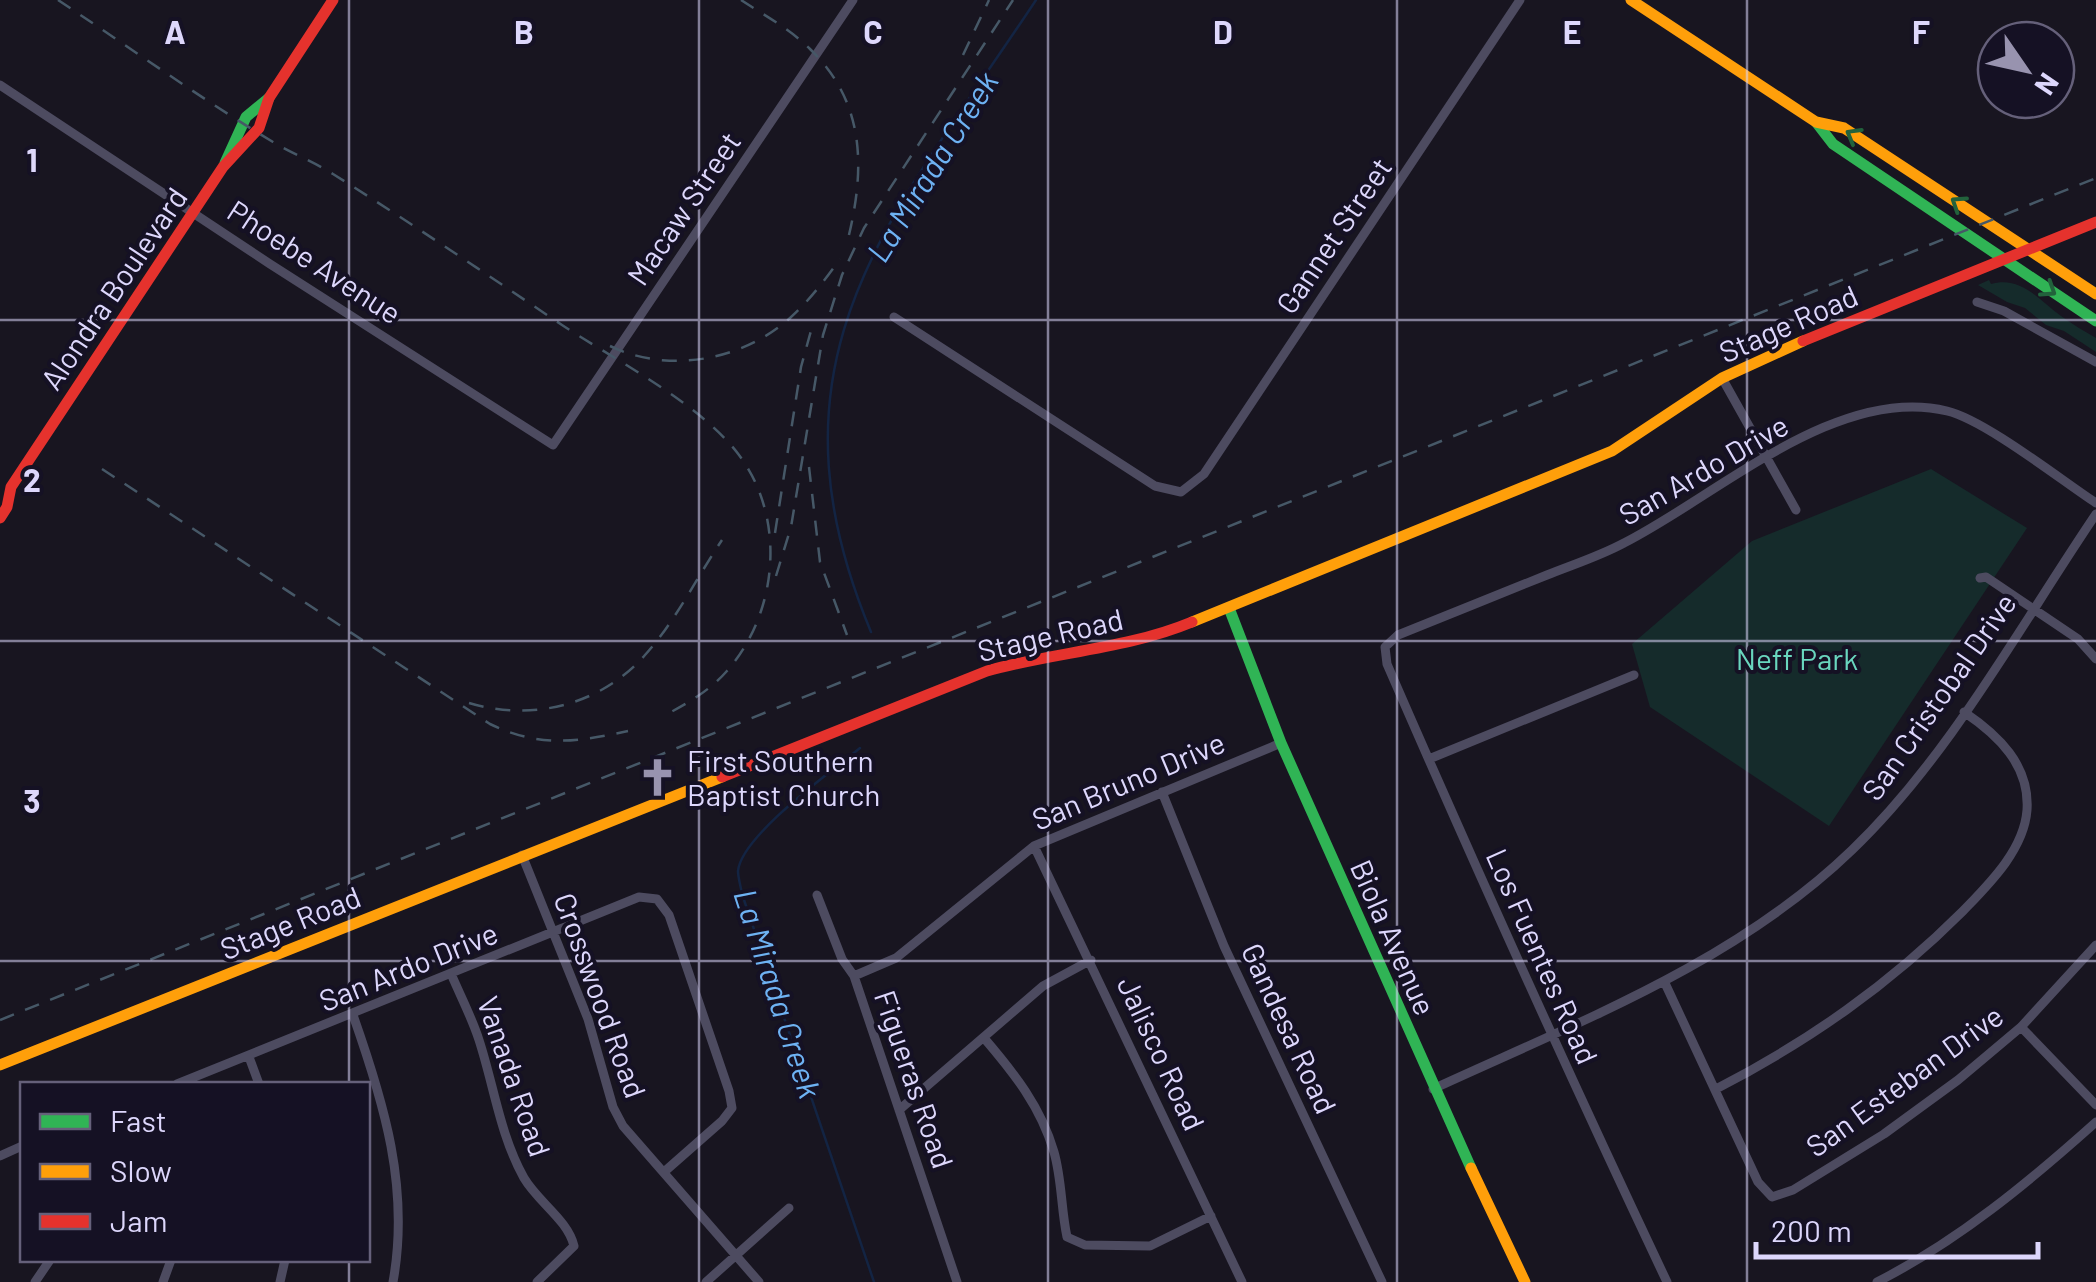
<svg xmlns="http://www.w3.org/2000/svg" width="2096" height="1282" font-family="Barlow,sans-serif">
<rect width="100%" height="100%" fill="#181520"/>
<path fill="#152b2b" d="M 1989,280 L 1991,284 C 2021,275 2040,301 2061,316 C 2072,324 2084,331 2096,338 L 2096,352 L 2064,331 L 2046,325 L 2025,308 L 2007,302 L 1978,285 Z
M 1931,469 L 2027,528 L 1829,826 L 1650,707 L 1632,644 L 1752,541 Z"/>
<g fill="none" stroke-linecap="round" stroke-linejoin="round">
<path stroke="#132443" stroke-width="2.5" d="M 871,632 C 756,356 891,219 1036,0
M 860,748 C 832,771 741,836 738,871 C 738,878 741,887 742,894 L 874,1282"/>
<path stroke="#4d4b60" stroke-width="9" d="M 0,85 L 270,264 L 553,445 L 853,0
M 1977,302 L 2004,311 L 2096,362
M 894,317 L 1155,486 L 1181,492 L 1204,474 L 1520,0
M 1722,378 L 1796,510
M 1980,578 L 1986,577 L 2078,639 L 2096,659
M 1429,759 L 1634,675
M 1162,792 L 1224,946 L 1382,1282
M 1034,846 L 1242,1282
M 522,855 L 588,1019 L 613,1107 L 623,1126 L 759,1282
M 817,895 L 842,959 L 854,976 L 957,1282
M 452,976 C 461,997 472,1018 479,1040 C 494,1086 500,1135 524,1178 C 538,1202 568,1220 574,1246 L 537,1282
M 854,976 L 896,958 L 1034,846 L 1281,743
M 1664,981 L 1758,1182 L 1772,1197 L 1793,1190 L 1884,1134 L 1958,1080 L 2021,1027 L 2096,945
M 353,1015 C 384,1103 410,1188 393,1282
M 2021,1027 L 2096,1105
M 984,1038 C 1014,1073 1041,1107 1054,1152 C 1062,1180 1061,1209 1067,1237 L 1085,1245 L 1150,1246 L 1211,1216
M 249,1057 L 259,1084
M 177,1084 L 639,897 L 657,899 L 669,915 L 729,1091 L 732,1108 L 722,1121 L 664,1172
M 1433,1089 C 1578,1022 1735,963 1852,850 C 1950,756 2020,626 2096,514
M 1716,1089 C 1809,1041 1889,985 1963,911 C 1989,884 2024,850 2027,810 C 2030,765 1998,735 1964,712
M 899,1110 L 1043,986 L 1091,960
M 0,1156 L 22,1146
M 35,1282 L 50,1260
M 163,1282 L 171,1260
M 280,1282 L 285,1260
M 706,1282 L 789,1208
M 1667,1282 C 1570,1077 1477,871 1387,664 L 1385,647 L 1398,635 C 1448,615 1497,595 1547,575 C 1572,565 1600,556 1624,543 C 1717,496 1837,384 1947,411 C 1985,420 2061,480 2096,503
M 1877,1282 C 1958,1241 2029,1182 2096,1122"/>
<path stroke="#30b455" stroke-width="11" d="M 1816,122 L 1833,144 L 2096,321
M 225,163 L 246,117 L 269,98
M 1229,608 L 1281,743 L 1471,1168"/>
<path stroke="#ff9f0a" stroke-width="11" d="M 1631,0 L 1816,122 L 1844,128 L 2096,294
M 1192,622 L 1612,451 L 1722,378 L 1803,341
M 0,1065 L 722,777
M 1471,1168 L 1525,1282"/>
<path stroke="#e5322d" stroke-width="11" d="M 1803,341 L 2096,222
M 0,518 L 7,507 L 11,487 L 223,167 L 259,128 L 269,98 L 333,0
M 722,777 L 987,671 C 1055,652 1127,649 1192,622"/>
<path stroke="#465867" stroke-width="2.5" stroke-dasharray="15 12" stroke-linecap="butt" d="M 58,0 C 129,47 200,98 273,142 C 293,154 314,162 333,174 C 411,223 486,274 562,325 C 615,360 701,404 739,455 C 787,519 778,614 726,672 C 710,690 691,701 671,712
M 741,0 C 764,15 790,29 810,49 C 867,104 865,172 847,243
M 963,55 L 989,0
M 610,346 C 668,374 742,361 790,318 C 809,301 825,280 840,259
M 809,467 L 820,562 L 847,635
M 102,469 L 490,724 C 540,748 576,742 628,731
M 775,533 L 801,367 L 812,327
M 776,576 L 791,527 L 823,335 L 842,275 L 864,228 L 1013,0
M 469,703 C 532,722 601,705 645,655 C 675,622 697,577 722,540
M 0,1020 L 2096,178"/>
</g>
<defs><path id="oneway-chevron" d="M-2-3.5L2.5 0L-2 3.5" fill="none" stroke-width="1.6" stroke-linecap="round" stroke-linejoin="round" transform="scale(2.5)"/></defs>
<g stroke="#22623c">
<use href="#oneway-chevron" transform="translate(1853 135) rotate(-150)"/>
<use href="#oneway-chevron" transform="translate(1958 203) rotate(-147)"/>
<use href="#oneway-chevron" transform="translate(2049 290) rotate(33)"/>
</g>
<path fill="none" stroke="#ddd7fc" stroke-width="2.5" stroke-opacity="0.55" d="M 349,0 L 349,1084M 699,0 L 699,1282M 1048,0 L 1048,1282M 1397,0 L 1397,1282M 1747,0 L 1747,1282M 0,320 L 2096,320M 0,641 L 2096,641M 0,961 L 2096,961M 349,1260 L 349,1282"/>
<defs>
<symbol id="church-bare" viewBox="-9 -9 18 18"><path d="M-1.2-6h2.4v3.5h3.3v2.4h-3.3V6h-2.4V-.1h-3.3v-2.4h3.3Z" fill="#9893af" stroke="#151124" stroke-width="2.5" paint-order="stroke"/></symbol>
</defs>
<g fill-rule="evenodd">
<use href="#church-bare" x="630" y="750" width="55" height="55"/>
</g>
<g text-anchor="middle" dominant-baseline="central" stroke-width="8" stroke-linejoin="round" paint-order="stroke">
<g font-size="30" fill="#ddd7fc" stroke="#151124">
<text transform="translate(683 208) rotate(-56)">Macaw Street</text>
<text transform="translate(1333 235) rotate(-56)">Gannet Street</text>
<text transform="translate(315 261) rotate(33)">Phoebe Avenue</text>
<text transform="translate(113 288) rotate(-56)">Alondra Boulevard</text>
<text transform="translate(1788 323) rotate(-24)">Stage Road</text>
<text transform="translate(1703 469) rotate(-30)">San Ardo Drive</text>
<text transform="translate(1050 634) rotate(-13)">Stage Road</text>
<text transform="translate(1938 696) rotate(-55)">San Cristobal Drive</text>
<text transform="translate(1128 780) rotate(-23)">San Bruno Drive</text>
<text transform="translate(290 922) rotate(-22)">Stage Road</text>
<text transform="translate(1394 937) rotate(66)">Biola Avenue</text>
<text transform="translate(1543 956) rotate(66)">Los Fuentes Road</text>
<text transform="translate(408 966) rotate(-22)">San Ardo Drive</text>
<text transform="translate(601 995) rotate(70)">Crosswood Road</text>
<text transform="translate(1290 1028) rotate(65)">Gandesa Road</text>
<text transform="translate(1162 1053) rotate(65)">Jalisco Road</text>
<text transform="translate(515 1076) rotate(71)">Vanada Road</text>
<text transform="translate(915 1079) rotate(71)">Figueras Road</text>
<text transform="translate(1904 1080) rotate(-36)">San Esteban Drive</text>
</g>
<g font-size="30" fill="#69d6be" stroke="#151124">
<text x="1797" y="658">Neff Park</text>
</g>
<g font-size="30" fill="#ddd7fc" stroke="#151124" text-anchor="start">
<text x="687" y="760">First Southern<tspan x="687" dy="34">Baptist Church</tspan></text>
</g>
<g font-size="32" font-style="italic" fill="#6eb2f3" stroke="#151124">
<text transform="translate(931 166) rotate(-58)">La Mirada Creek</text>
<text transform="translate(779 993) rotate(72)">La Mirada Creek</text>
</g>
</g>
<g font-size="32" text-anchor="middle" font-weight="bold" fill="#ddd7fc" stroke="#151124" stroke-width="8" stroke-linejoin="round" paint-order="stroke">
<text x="175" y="44">A</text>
<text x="524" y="44">B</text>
<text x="873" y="44">C</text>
<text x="1223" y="44">D</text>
<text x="1572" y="44">E</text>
<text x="1921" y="44">F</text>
<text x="32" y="172">1</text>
<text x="32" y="492">2</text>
<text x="32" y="813">3</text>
</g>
<rect x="20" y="1082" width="350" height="180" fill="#151124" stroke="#65607a" stroke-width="2.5"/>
<rect x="40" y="1114" width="50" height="15" fill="#30b455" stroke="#65607a" stroke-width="2.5"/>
<text x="110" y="1132" font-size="30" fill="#ddd7fc">Fast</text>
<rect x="40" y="1164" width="50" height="15" fill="#ff9f0a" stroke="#65607a" stroke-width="2.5"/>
<text x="110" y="1182" font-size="30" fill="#ddd7fc">Slow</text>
<rect x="40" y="1214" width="50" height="15" fill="#e5322d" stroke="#65607a" stroke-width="2.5"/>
<text x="110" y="1232" font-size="30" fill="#ddd7fc">Jam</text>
<g transform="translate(2026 70) rotate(124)"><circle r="48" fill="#151124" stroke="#65607a" stroke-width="2.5"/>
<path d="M0-8L18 38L0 25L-18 38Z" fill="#9893af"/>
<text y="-15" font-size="28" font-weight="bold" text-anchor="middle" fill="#ddd7fc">N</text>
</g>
<path d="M1756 1242v15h282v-15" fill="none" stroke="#ddd7fc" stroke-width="5"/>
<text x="1771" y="1242" font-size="30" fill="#ddd7fc" stroke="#151124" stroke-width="8" paint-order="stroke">200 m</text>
</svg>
